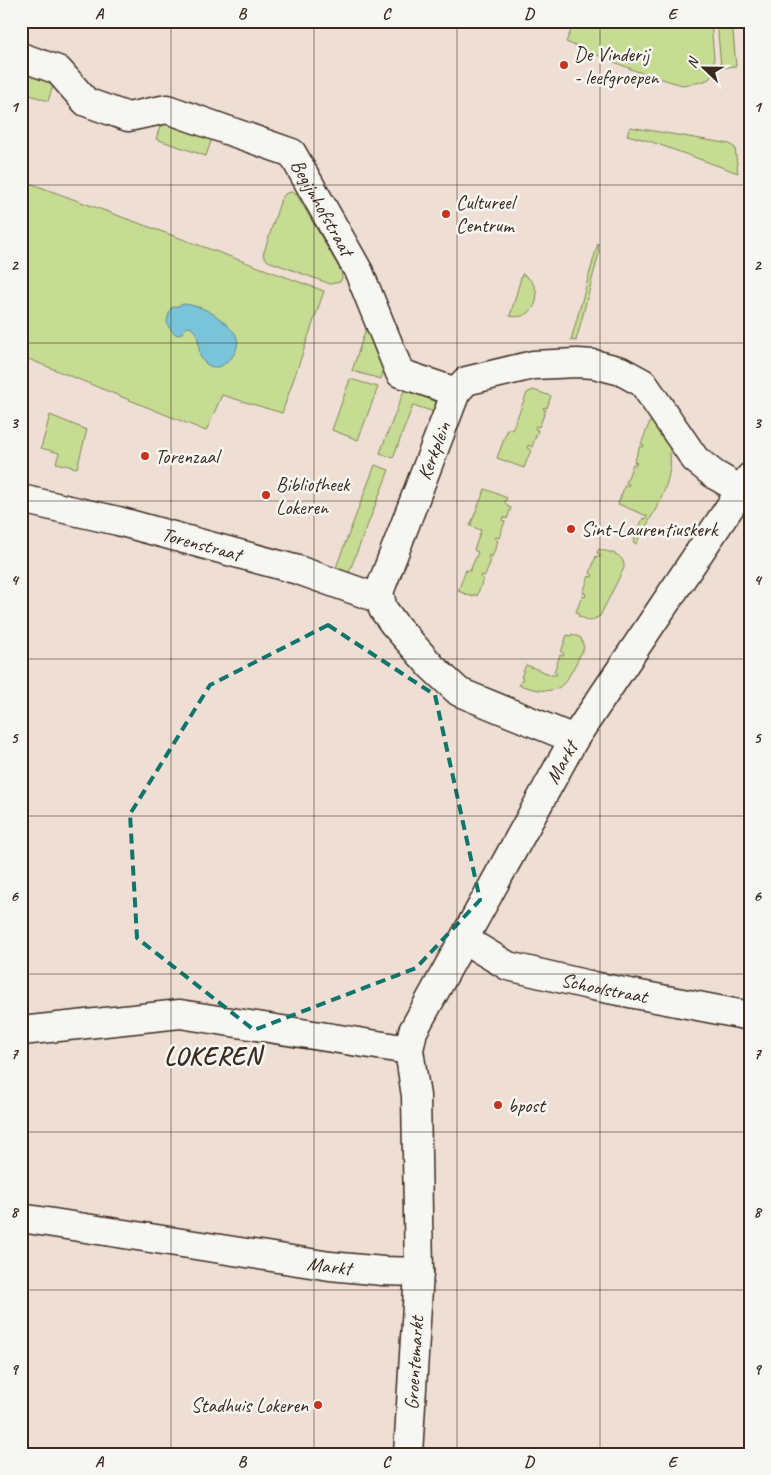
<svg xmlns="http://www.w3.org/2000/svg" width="771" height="1475" font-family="Caveat,sans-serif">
<rect width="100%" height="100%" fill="#eeded4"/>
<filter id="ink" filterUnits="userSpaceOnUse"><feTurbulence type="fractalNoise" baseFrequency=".02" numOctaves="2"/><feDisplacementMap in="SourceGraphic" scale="10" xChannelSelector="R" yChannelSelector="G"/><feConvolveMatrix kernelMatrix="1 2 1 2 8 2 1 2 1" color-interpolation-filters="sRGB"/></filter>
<g filter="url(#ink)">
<path fill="#c5dc92" stroke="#808358" d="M 575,21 L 711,21 L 715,72 L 709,79 L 702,82 L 682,85 L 636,71 L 566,42 Z
M 717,21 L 732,21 L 736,66 L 721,68 Z
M 21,71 L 54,83 L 48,101 L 21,92 Z
M 162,120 L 212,138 L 206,156 L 156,139 Z
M 630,127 L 730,144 L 735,148 L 738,173 L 649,141 L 627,135 Z
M 21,180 L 324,291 L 282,413 L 222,395 L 206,431 L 21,356 Z
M 291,192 L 297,195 L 341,271 L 342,278 L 340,282 L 330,284 L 268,261 L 263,255 L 281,199 L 285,194 Z
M 598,243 L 599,253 L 576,341 L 571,340 Z
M 522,274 C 547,286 538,322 510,316 Z
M 368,322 L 385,366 L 381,379 L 352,371 Z
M 350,379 L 378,387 L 358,440 L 332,430 Z
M 405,388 L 437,402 L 434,412 L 413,405 L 393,458 L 380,453 Z
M 533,390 L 551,396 L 547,408 L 544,407 L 543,409 L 546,410 L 539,427 L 536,426 L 535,429 L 538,430 L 532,447 L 528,445 L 527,448 L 531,450 L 524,468 L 497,458 L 508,428 L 512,430 L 527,393 Z
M 653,414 C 657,422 664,430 667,438 C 680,477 654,511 636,544 L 633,543 L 643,518 L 646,519 L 647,516 L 618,504 L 625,485 L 628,486 L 629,484 L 626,483 L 633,464 L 636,465 L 637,463 L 634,462 L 640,446 L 643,447 L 644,445 L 641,444 Z
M 50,415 L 87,430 L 77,468 L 56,463 L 59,453 L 41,448 Z
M 375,465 L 389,470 L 348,575 L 335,570 Z
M 485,489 L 507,498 L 505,502 L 507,506 L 511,508 L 507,519 L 504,517 L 502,520 L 505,521 L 499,538 L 496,537 L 495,539 L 498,541 L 492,557 L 489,555 L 488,558 L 491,560 L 485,576 L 481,575 L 480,577 L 483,579 L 477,596 L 474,594 L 473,597 L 458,591 L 466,570 L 470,571 L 478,552 L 474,550 L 481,530 L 470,526 Z
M 599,549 C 610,553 625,553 624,568 L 600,616 L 591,621 L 578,616 L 579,614 L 576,612 L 582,596 L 585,597 L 586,594 L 583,593 L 589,576 L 592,577 L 593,575 L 590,573 L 596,556 L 600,557 L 600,555 L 597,553 Z
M 572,634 L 581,638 L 584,648 C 564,684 565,700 519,685 L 523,678 L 521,677 L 526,665 L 552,675 L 556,675 L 557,673 L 554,672 L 560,655 L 563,656 L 564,654 L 561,652 L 567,635 L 571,636 Z"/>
<path fill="#7ac4da" stroke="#61868f" d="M 184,304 C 202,306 215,313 228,326 C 231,329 236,333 237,338 C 241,351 224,372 210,366 C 191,357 206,338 190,327 L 186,328 L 182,333 L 177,335 C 164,325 166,322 171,308 Z"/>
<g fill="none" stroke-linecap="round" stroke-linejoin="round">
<defs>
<g id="minor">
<path id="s1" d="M 21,57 L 58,70 L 86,102 L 128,117 L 167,109 L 292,153 L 359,272 L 400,373 L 456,392"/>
<path id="s2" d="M 21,499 L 118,521 L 298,570 L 380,599"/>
<path id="s3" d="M 574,739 L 459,692 L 432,667 L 394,624 L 383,609 L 379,593 L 381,587 L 456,392 L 466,381 L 533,365 L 577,363 L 594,364 L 621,371 L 643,383 L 695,459 L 715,475 L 741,490"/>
<path id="s4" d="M 465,940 L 508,966 L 593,986 L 750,1016"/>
<path d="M 21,1031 L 180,1014 L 409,1050"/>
<path id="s5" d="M 21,1218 L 330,1266 L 383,1271 L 419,1272"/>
<path id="s6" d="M 408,1454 L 419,1272 L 416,1096 L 409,1050 L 413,1031 L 574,739 L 750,477"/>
</g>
</defs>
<use href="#minor" stroke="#3b2a1e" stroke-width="31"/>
<use href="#minor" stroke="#f6f6f2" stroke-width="28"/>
</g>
</g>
<path fill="none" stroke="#0f766e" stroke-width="4" stroke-dasharray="10 6" stroke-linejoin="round" d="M 328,625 L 435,695 L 480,900 L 416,968 L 254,1030 L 137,938 L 130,814 L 210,685 Z"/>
<path fill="none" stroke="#3b2a1e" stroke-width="1" stroke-opacity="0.55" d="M 171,21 L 171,1454M 314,21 L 314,1454M 457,21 L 457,1454M 600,21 L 600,1454M 21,185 L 750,185M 21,343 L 750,343M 21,501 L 750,501M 21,659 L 750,659M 21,816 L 750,816M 21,974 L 750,974M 21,1132 L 750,1132M 21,1290 L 750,1290"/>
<g fill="#c8321e" stroke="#f6f6f2" stroke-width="2">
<circle cx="564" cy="65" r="5"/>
<circle cx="446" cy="214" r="5"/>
<circle cx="145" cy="456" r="5"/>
<circle cx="266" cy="495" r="5"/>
<circle cx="571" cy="529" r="5"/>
<circle cx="498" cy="1105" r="5"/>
<circle cx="318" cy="1405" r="5"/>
</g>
<g text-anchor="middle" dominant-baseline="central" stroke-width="5" stroke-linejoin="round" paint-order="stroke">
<g font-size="20" fill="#3b2a1e" stroke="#f6f6f2" text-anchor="start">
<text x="574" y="54">De Vinderij<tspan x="574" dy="23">- leefgroepen</tspan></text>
<text x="456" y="202">Cultureel<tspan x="456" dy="23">Centrum</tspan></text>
<text x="155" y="456">Torenzaal</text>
<text x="276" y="484">Bibliotheek<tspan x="276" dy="23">Lokeren</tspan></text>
<text x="581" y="529">Sint-Laurentiuskerk</text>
<text x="508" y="1105">bpost</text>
<text x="308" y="1405" text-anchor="end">Stadhuis Lokeren</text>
</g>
<g font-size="20" fill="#3b2a1e" stroke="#f6f6f2">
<text stroke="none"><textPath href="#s1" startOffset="361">Begijnhofstraat</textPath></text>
<text stroke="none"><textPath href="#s3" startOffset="406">Kerkplein</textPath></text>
<text stroke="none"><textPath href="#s2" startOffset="186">Torenstraat</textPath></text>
<text stroke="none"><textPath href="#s6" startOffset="731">Markt</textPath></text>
<text stroke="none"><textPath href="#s4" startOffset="149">Schoolstraat</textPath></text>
<text stroke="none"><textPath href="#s5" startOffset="312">Markt</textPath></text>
<text stroke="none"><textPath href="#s6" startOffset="91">Groentemarkt</textPath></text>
</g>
<g font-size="25" font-weight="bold" letter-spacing="1" fill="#3b2a1e" stroke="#f6f6f2">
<text x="213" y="1056">LOKEREN</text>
</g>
</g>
<rect width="771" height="1475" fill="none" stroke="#f6f6f2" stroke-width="55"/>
<g transform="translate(704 68) rotate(292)" stroke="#f6f6f2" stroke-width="4" paint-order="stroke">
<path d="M0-4L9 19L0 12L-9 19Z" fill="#3b2a1e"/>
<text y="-8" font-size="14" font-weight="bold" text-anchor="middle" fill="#3b2a1e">N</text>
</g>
<rect x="28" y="28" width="716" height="1420" fill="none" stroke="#3b2a1e" stroke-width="2"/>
<g font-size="16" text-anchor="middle" font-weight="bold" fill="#3b2a1e">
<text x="99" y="19">A</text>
<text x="242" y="19">B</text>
<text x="386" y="19">C</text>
<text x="529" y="19">D</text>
<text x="672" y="19">E</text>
<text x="14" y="112">1</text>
<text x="757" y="112">1</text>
<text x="14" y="270">2</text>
<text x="757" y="270">2</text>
<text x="14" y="428">3</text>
<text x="757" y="428">3</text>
<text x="14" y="585">4</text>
<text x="757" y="585">4</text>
<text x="14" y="743">5</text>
<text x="757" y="743">5</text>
<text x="14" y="901">6</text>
<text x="757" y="901">6</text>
<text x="14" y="1059">7</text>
<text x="757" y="1059">7</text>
<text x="14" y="1217">8</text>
<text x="757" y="1217">8</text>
<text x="14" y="1374">9</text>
<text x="757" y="1374">9</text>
<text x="99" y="1467">A</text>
<text x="242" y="1467">B</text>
<text x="386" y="1467">C</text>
<text x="529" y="1467">D</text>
<text x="672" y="1467">E</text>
</g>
</svg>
